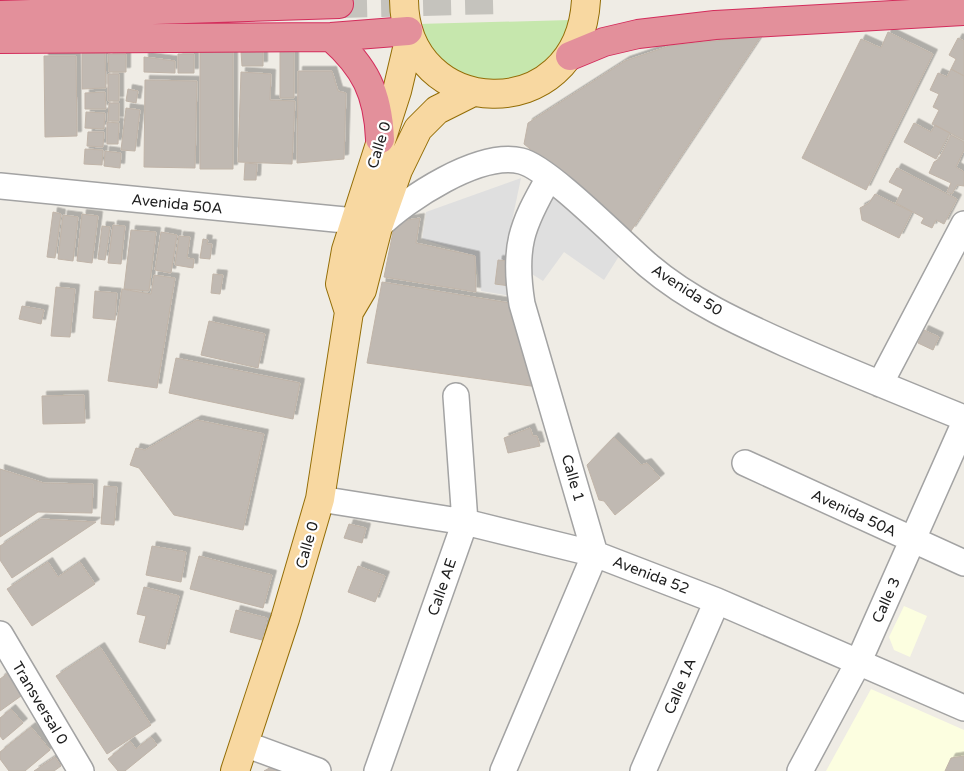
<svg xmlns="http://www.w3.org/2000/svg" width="964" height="771" font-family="'Varela Round',sans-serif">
<defs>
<filter id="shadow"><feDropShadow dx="4.5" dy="-4.5" stdDeviation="0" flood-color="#0004"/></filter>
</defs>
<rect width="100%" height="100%" fill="#efece5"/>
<path fill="#fcfee0" d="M 904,606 L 927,616 L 910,657 L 894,650 L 889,637 Z
M 871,689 L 964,730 L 964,771 L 826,771 Z"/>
<path fill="#c6e7ad" d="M 571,20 L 563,44 L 542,69 L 494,86 L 439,65 L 417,24 Z"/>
<path fill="#dfdfdf" d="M 521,178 L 508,240 L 511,296 L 481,291 L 475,256 L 422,239 L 426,212 Z
M 551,193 L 621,253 L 604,280 L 564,252 L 543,281 L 527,271 L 537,218 Z"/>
<path fill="#c0b9b2" stroke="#c0b4a8" filter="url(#shadow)" d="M 888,32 L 933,54 L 866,190 L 802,158 L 861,39 L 881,48 Z
M 761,36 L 631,231 L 524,144 L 528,123 L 625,61 L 669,46 Z
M 958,38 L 964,41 L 964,76 L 951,69 L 956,59 L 949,55 Z
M 280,50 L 294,50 L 294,98 L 280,98 Z
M 263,51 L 263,66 L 242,66 L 241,52 Z
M 200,52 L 233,52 L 233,169 L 200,169 Z
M 82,53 L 105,53 L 106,88 L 82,89 Z
M 108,54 L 126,54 L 126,72 L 109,72 Z
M 178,54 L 194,54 L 194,73 L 178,73 Z
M 44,56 L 76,56 L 77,136 L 45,137 Z
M 144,57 L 175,61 L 175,73 L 144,72 Z
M 951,69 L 964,76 L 964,140 L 932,124 L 939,110 L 933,107 L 939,94 L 930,90 L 938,73 L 947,77 Z
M 298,71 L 332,71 L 338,91 L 346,93 L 344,159 L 297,163 Z
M 241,72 L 271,74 L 270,100 L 295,101 L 292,164 L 238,162 Z
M 108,74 L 119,74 L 119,101 L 108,101 Z
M 145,80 L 197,81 L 195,168 L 144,167 Z
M 128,89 L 138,91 L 136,103 L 126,101 Z
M 105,92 L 106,109 L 85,109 L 85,93 Z
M 109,103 L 119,103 L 119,121 L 108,121 Z
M 126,108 L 140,110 L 135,151 L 121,150 Z
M 86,112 L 105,113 L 104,129 L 85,128 Z
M 107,122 L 119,123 L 118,144 L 107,144 Z
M 914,123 L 931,132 L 935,125 L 950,133 L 936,159 L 904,142 Z
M 88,132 L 104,132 L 103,147 L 87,146 Z
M 951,135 L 964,142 L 964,150 L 956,167 L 964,172 L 964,186 L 957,185 L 952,194 L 947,192 L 951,183 L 929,173 L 934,162 L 939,159 Z
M 85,149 L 103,150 L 102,165 L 84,164 Z
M 105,151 L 121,153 L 120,168 L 104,166 Z
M 245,163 L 257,164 L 256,180 L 244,180 Z
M 897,168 L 957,199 L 944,224 L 936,220 L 932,228 L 921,223 L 924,218 L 896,203 L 903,189 L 889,182 Z
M 875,194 L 912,212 L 899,238 L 862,220 L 860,208 L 869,203 Z
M 53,212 L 61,214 L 55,258 L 47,257 Z
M 82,214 L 98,216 L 92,263 L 77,261 Z
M 63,215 L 78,217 L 73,261 L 58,259 Z
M 420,218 L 416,243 L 475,256 L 476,292 L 384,277 L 395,222 Z
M 113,225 L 125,226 L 121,264 L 108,263 Z
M 102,226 L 110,227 L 105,260 L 98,259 Z
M 131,230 L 156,232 L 149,291 L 124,289 Z
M 161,232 L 177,235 L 171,273 L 155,270 Z
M 179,236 L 190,237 L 187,258 L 194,259 L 193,268 L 175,265 Z
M 203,239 L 208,240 L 207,244 L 212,244 L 210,259 L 200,258 Z
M 498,260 L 509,261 L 510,286 L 495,284 Z
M 213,274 L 223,275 L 220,294 L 211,293 Z
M 154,275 L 175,278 L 157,388 L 108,381 L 122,289 L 151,294 Z
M 382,282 L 510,303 L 538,387 L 367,363 Z
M 56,287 L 75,289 L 70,337 L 51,336 Z
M 95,291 L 117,293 L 115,320 L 93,318 Z
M 22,306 L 44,310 L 41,324 L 19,319 Z
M 209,321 L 265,334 L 258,368 L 201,355 Z
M 924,330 L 939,337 L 933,350 L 918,343 Z
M 176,358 L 300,383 L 293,419 L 169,393 Z
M 84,395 L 85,423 L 43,424 L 42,396 Z
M 197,420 L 264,434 L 243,530 L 174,515 L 139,468 L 130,465 L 136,448 L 145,450 Z
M 530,428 L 533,436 L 537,436 L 540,446 L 508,453 L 504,438 Z
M 614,437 L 641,465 L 647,463 L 660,478 L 615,515 L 604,501 L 599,500 L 587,465 Z
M 0,469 L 44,483 L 93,484 L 92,513 L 38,512 L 0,537 Z
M 104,486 L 117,487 L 114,525 L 101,524 Z
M 41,519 L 96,522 L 12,578 L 0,560 L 0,546 Z
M 349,524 L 366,528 L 362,543 L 344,538 Z
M 152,546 L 186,552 L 181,582 L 146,575 Z
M 199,556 L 272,575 L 263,608 L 190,589 Z
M 48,562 L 58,577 L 80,562 L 95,584 L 32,626 L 7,589 Z
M 358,566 L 385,576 L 375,602 L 348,592 Z
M 144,587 L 179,596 L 165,649 L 139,642 L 146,616 L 137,614 Z
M 236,610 L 267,618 L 262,640 L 230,632 Z
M 100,647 L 151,725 L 107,754 L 56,676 Z
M 12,670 L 28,691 L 0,711 L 0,679 Z
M 11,709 L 23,723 L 3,740 L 0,736 L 0,718 Z
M 31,727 L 50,750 L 25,771 L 9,771 L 0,759 L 0,752 Z
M 151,737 L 157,745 L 125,771 L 118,771 L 108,759 L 130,741 L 136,749 Z
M 964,756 L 964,771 L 945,771 L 951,758 Z
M 55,757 L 61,766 L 54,771 L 34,771 Z
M 273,766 L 287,771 L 264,771 Z"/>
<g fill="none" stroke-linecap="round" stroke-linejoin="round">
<path stroke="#c5c3bd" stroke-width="28" stroke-dasharray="28 14" stroke-linecap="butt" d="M 339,4 L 500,0"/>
<defs>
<path id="minor" d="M 0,186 L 355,221
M 378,227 C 406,199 479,151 521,161 C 548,167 623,244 649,266 C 689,300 739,323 786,344 C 845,370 905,394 964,418
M 880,384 L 964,224
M 745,463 L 964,563
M 320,499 L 465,522 L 595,554 L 717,601 L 964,708
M 0,634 L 81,771
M 245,744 L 318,771
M 377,771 L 465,522 L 456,396
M 503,771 L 595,554 L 522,304 C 513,248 521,226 549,178
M 643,771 L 717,601
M 800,771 L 858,663 L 964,424"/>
<path id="major" d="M 404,0 C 405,121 579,129 586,0
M 349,312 L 340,284 L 346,250 L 397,91 L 410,36
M 235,771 L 285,619 L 320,499 L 349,312 L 362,290 L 378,227 L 398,170 L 418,129 L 437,110 L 473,92"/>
<path id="highway" d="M 0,15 L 339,4
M 331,37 C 365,67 378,93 380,139
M 0,39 L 331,37 L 408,31
M 570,56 L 604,42 L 638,34 L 715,25 L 964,11"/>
</defs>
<use href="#minor" stroke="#a3a3a3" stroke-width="28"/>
<use href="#major" stroke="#936d06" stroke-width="30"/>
<use href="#highway" stroke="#d32c5b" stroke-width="30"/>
<use href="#minor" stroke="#fff" stroke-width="25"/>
<use href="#major" stroke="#f8d8a1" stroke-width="28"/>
<use href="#highway" stroke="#e3909b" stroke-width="28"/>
</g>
<g text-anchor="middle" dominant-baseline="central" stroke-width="4.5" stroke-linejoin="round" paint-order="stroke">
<g font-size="15" fill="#1f1f1f" stroke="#fff">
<text transform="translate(379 145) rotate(-73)">Calle 0</text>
<text transform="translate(177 204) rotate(6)">Avenida 50A</text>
<text transform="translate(687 290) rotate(33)">Avenida 50</text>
<text transform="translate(573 478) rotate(74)">Calle 1</text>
<text transform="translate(854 513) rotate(25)">Avenida 50A</text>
<text transform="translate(307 545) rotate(-74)">Calle 0</text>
<text transform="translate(651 575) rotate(21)">Avenida 52</text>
<text transform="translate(442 587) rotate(-71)">Calle AE</text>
<text transform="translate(886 600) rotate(-66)">Calle 3</text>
<text transform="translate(680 686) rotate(-67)">Calle 1A</text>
<text transform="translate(40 703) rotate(59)">Transversal 0</text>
</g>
</g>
</svg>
